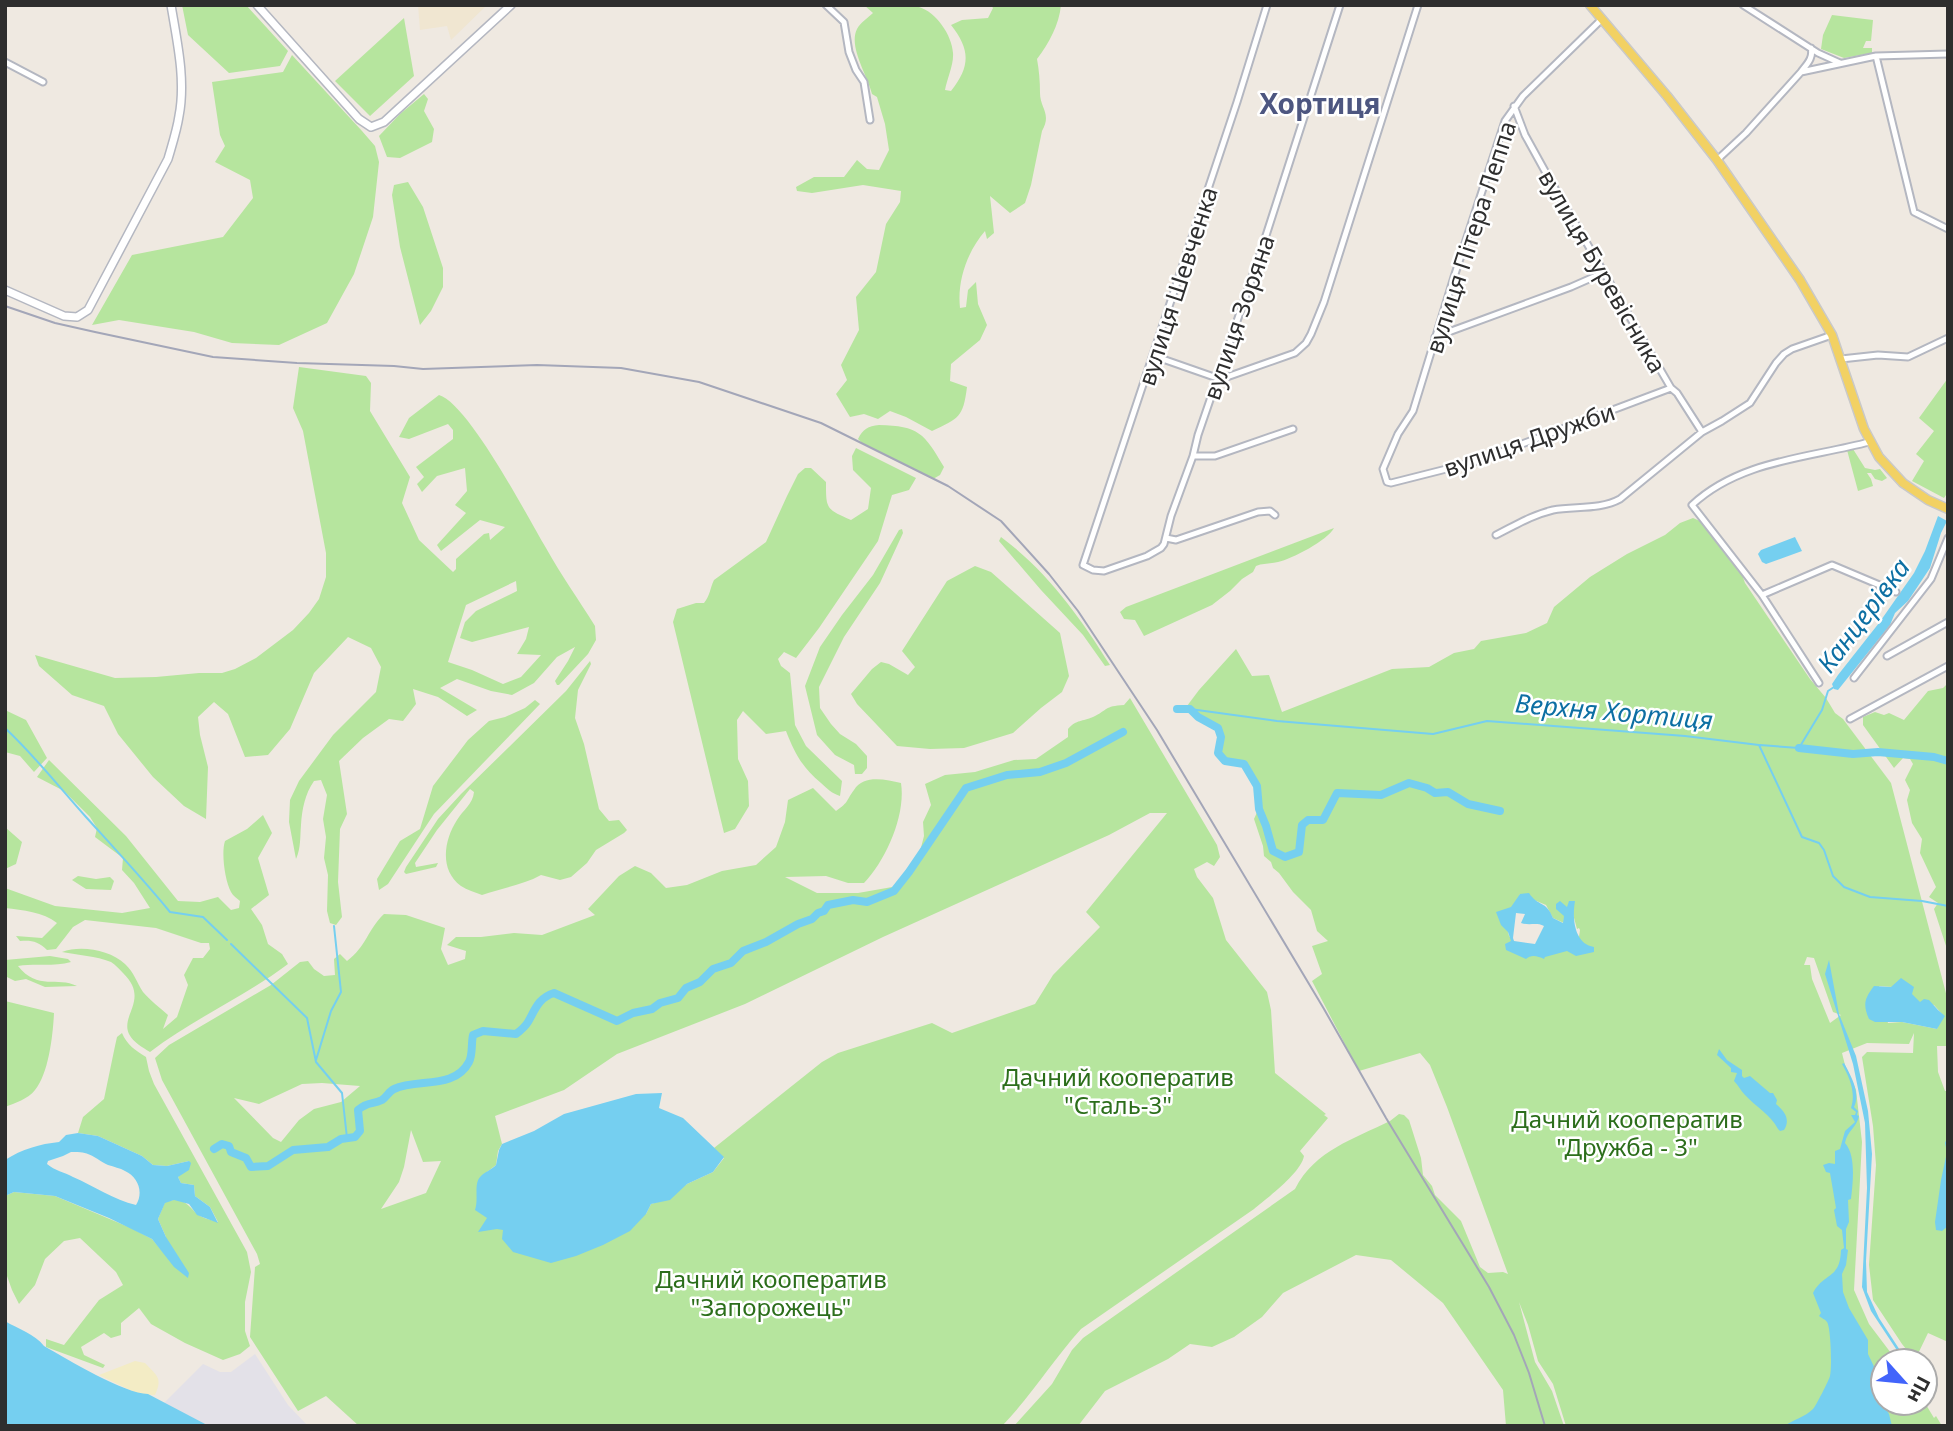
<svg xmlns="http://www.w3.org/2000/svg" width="1953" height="1431" font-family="'Noto Sans',sans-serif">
<rect width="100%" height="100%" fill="#efe9e1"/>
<path fill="#e3e1e8" d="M 255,1354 L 288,1405 L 308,1426 L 209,1426 L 164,1403 L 203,1364 L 220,1372 L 231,1372 Z"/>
<path fill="#f0e6d1" d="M 418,5 L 487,5 L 451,40 L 447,26 L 420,30 Z"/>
<path fill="#b6e59e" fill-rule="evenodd" d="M 182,5 L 246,5 L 288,51 L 280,66 L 229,73 L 188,35 Z
M 864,5 C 881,5 902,2 919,7 C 936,12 952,35 953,53 C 954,64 947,79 945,90 L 951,91 C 971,66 970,49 951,25 L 962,20 L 988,18 L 993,8 L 991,5 L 1061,5 C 1059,25 1049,43 1037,59 C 1039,70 1040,81 1040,93 C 1040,108 1052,114 1042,131 L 1031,185 L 1025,203 L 1010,213 L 990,196 L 994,233 L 987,239 L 985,231 C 967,252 957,281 960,308 L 966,307 L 968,290 L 976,282 L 978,304 L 987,325 L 980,340 L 951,364 L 950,381 L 967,387 C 963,418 959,418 932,431 L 906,417 L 890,411 L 878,419 L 864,414 L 850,417 L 836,394 L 847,380 L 841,365 L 859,330 L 856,297 L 876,272 L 886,224 L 900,202 L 901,191 L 863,185 L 812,193 L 797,191 L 796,187 L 814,177 L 844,177 L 857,160 L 867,169 L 879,170 L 889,150 L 885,124 L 877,97 L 872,94 C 868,76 848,47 857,29 C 860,23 869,17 873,13 Z
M 1832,15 L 1873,20 L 1871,41 L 1866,41 L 1863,48 L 1872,48 L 1872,53 L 1844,58 L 1821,49 L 1823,35 Z
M 404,18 L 414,76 L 370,116 L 335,81 Z
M 292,55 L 362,131 L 375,146 L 379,162 L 373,217 L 354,274 L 327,323 L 279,345 L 232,343 L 194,332 L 119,320 L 92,325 L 132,255 L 223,237 L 253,198 L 250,180 L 215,162 L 225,146 L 220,135 L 212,82 L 283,72 Z
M 424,94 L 428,99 L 424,111 L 434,129 L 432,142 L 400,158 L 387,157 L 379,136 L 400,114 Z
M 408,182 L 423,207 L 443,268 L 443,287 L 431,311 L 420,325 L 400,247 L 392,195 L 394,185 Z
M 299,367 L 366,376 L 371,383 L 370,411 L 410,477 L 402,503 L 419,540 L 453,572 L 456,569 L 456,559 L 484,534 L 489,533 L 490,540 L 505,527 L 480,520 L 441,551 L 437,545 L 466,513 L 455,505 L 467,491 L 465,468 L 437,476 L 422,492 L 417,484 L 424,477 L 416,467 L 453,439 L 453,430 L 448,424 L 409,439 L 399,437 L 409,418 L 439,395 C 469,404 528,518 546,548 C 561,575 579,600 595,626 L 596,640 L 588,654 L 559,685 L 557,685 L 555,681 L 568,661 L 575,647 L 557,657 L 534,683 L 512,695 L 491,691 L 457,679 L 440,688 L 477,710 L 467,716 L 438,697 L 413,689 L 416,704 L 403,721 L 389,719 L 363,738 L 339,761 L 347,814 L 340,829 L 338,882 L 342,917 L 336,925 L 330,923 L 327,911 L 328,875 L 324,858 L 326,837 L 323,819 L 327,795 L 321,780 L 314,781 C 305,794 302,809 301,825 C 300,836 301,848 296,859 L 289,822 L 290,800 L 299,781 L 333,735 L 376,692 L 381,667 L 371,648 L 348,637 L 314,673 L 290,729 L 268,755 L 245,757 L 228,714 L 214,702 L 198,717 L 200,735 L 208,767 L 206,819 L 184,806 L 153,777 L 118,734 L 104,706 L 72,695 L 39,666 L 35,655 L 115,678 L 156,677 L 199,673 L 222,673 L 235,669 L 256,658 L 293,630 L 309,613 L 319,599 L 326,577 L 326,553 L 303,431 L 293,408 ZM 516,581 L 517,591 L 476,611 L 465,622 L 460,638 L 472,642 L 529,627 L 526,639 L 517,654 L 541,655 L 521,677 L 503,684 L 472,670 L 448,662 L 466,605 Z
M 1948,378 L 1948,492 L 1944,498 L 1912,481 L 1924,461 L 1916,454 L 1934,431 L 1919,418 Z
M 879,425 C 919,426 924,433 944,467 L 940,475 L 933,479 L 863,444 L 858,439 C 863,429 868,426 879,425 Z
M 856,448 L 916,478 L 909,490 L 892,495 L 878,541 L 819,628 L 796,658 L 784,652 L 778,659 L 781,666 L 790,673 L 795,725 L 806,746 L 842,781 L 840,796 C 831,793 828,789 821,783 C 802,767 795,754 786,731 L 766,734 L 743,711 L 737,720 L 738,759 L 748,781 L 749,806 L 735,829 L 724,833 L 673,622 L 677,609 L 696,603 L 704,603 C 710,596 710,588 714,580 L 766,542 L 787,496 L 798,474 L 805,468 L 811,468 L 826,482 C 826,509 826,509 851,520 L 868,509 L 871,488 L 853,470 L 852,456 Z
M 1853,449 L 1865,468 L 1875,470 L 1880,469 L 1887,478 L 1882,481 L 1875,479 L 1871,473 L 1867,473 L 1871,479 L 1873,486 L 1858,491 L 1847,450 Z
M 1693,518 L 1709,525 L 1740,569 L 1745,583 L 1810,679 L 1826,698 L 1835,713 L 1843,719 L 1891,783 L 1948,1001 L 1948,1046 L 1937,1046 L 1938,1072 L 1945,1091 L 1948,1091 L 1948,1342 L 1928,1333 L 1915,1360 L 1902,1344 L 1873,1300 L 1869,1265 L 1876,1165 L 1873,1126 L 1862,1057 L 1867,1052 L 1913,1053 L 1914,1033 L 1909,1044 L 1867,1043 L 1842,1053 L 1845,1065 L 1856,1090 L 1862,1142 L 1854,1290 L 1869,1324 L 1897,1361 L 1883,1361 L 1883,1403 L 1925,1403 L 1934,1418 L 1936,1416 L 1942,1426 L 1566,1426 L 1553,1384 L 1538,1361 L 1528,1325 L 1519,1302 L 1535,1362 L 1552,1391 L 1564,1426 L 1506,1426 L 1503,1390 L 1443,1303 L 1391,1260 L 1356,1255 L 1283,1293 L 1262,1317 L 1234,1337 L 1212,1347 L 1190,1344 L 1168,1359 L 1105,1391 L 1078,1426 L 1014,1426 L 1052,1384 L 1072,1350 L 1083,1338 L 1295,1189 C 1315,1150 1354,1139 1390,1121 L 1399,1114 L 1404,1115 L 1409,1120 L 1421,1158 L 1423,1175 L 1432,1186 L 1435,1195 L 1461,1221 L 1480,1267 L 1488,1273 L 1503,1272 L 1508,1274 L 1447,1107 L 1430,1065 L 1420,1053 L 1359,1071 L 1312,981 L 1322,974 L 1312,946 L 1328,941 L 1317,931 L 1311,910 L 1293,892 L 1279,873 L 1273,868 L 1271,862 L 1264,856 L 1263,846 L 1254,819 C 1265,798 1255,783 1244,764 L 1225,761 L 1218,753 L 1221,737 L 1218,728 L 1198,717 L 1195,709 L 1187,706 L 1199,690 L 1236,649 L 1252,676 L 1269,675 L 1282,712 L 1392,669 L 1429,667 L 1454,653 L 1474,649 L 1481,641 L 1526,633 L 1547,623 L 1554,607 L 1590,577 L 1627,554 L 1665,535 L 1680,523 ZM 1520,894 L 1546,905 L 1553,918 L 1564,923 C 1563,913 1567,908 1574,901 L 1573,914 L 1577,929 L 1579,928 L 1580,930 L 1579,937 L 1528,956 L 1509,936 L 1508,932 ZM 1807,957 L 1814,958 L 1833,1012 L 1841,1015 L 1830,1023 L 1812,979 L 1810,965 L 1804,965 ZM 1879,986 L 1892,987 L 1920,1003 L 1934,1005 L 1942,1014 L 1937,1029 L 1902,1022 L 1888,1023 Z
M 1334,528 C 1328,540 1292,559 1278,562 C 1270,564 1264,563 1256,566 L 1253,572 L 1242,579 L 1230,591 L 1212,605 L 1144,636 L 1135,620 L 1124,619 L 1120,612 L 1126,607 Z
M 902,529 L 903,533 L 880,583 L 844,637 L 819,687 L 820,708 L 831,724 L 840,734 L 856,744 L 867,756 L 867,768 L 862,774 L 855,774 L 854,765 L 835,755 L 817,735 L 805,686 L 820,647 L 842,615 L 873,575 L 899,530 Z
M 1001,537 C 1047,571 1080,617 1110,665 L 1105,666 L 1083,635 L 1041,590 L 999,541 Z
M 975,566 L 991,572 L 1060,633 L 1069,676 L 1062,692 L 1041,708 L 1013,733 L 964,748 L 930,749 L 897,746 L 857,704 L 851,694 L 872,669 L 881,662 L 889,664 L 908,675 L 915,667 L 902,651 L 947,581 Z
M 590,661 L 591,664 L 578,690 L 575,718 L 584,744 L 599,809 L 609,821 L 619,820 L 627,830 L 624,833 L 596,850 L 587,863 L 571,877 L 560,880 L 541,875 C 523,885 502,888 482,895 C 475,892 467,890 461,886 C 439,870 444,840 457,820 C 463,810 473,804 474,792 L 470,789 L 437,830 L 415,863 L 416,867 L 438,863 L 436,867 L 406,874 L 404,872 L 406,867 L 438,819 L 461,794 L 566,691 Z
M 1948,683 L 1948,952 L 1934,909 L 1938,903 L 1929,897 L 1936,887 L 1920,853 L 1922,839 L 1912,823 L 1907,800 L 1910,790 L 1905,780 L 1913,764 L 1910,759 L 1903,758 L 1894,768 L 1863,725 L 1863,717 L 1875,712 L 1884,715 L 1889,713 L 1904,720 L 1928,691 L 1943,688 Z
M 1130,698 L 1217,845 L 1220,857 L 1214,866 L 1207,862 L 1194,869 L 1197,877 L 1213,898 L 1226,940 L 1267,992 L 1271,1010 L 1275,1073 L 1326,1114 L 1324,1115 L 1328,1118 L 1300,1151 L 1304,1156 C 1301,1173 1267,1198 1254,1209 L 1081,1329 C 1053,1360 1031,1396 1002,1426 L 359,1426 L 326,1396 L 298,1411 L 250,1337 L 255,1267 L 260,1264 L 257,1254 L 162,1080 L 155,1058 L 169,1045 L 271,985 L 300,962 L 308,961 L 314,969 L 324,976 L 335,975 L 334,959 L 340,954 L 347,961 C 366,947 368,929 384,914 L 406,915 L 445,928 L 441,949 L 448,965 L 465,959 L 466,951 L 447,945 L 456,937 L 481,937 L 514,933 L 542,935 L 595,915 L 588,909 L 619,876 L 635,866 L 651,873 L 666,888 L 687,885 L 722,871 L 756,865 L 776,847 L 785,822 L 788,800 L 813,788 L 836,811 C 850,801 845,802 854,790 C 864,774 886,780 901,783 C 906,815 886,860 864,883 L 848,883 L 826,876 L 785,877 L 817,893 L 858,893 L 898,886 L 917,863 L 924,836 L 923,822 L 931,805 L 925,784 L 945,775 L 975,772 L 1014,760 L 1036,759 L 1068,737 L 1068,729 C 1077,719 1082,722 1093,717 C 1108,710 1104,706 1124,705 ZM 1150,813 L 1167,813 L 1086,912 L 1100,927 L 1053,975 L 1035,1004 L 952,1033 L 932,1023 L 838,1053 L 822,1062 L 714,1148 L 724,1158 L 713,1172 L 687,1184 L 661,1201 L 651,1204 L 646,1214 L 487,1172 L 496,1165 L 498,1151 L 502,1144 L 495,1116 L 564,1090 L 617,1054 L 745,1004 L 883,937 L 1109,835 ZM 322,1083 L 360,1086 L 341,1102 L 314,1109 L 299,1120 L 281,1142 L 273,1138 L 234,1098 L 259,1104 L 302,1084 ZM 411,1130 L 423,1162 L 441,1161 L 426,1193 L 381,1209 L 399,1182 L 404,1167 Z
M 535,700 L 540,704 L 434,814 L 388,884 L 379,890 L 377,879 L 400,841 L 420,829 L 433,786 L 468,740 L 489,721 L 505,717 L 525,708 Z
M 5,710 L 26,720 L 47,758 L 34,772 L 20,756 L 5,752 Z
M 49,760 L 126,836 L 178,901 L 200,902 L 218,897 L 231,910 L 239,908 L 240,901 C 237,898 233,896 231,892 C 225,881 221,853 225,841 L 247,829 L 263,815 L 272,833 L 258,858 L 269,895 L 251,909 L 262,925 L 268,944 L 282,954 L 288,964 C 244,997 193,1019 150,1052 C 142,1047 134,1043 129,1034 C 120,1015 150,999 123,973 C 119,969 116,965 111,962 C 96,956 78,955 62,952 C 81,945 110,950 125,964 C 134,972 137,983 143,992 C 150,1000 160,1008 168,1015 L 163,1029 L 177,1017 L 188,985 L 184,975 L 193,958 L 203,958 L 210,949 L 209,943 L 201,943 L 156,928 L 85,920 L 73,927 L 56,949 L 47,950 C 38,941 31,940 20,941 L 16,936 L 42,938 L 57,923 C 43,912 23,910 5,908 L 5,888 L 55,906 L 122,913 L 150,908 L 134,883 L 122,870 L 123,858 L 95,837 L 97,828 L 90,817 L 64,791 L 37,777 Z
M 5,827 L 22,842 L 16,864 L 5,869 Z
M 78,876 L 96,879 L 110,877 L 114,881 L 111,890 L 86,889 L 72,880 Z
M 50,956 L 68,959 L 71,962 C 54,967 35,963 18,966 C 38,991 57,976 77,986 L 45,987 L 26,979 L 15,981 L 5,976 L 5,960 Z
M 5,1001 L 54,1013 C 53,1034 49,1073 35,1090 C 28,1099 15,1103 5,1107 Z
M 122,1033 C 127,1045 135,1050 146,1057 L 149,1071 L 154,1084 L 247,1252 L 251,1272 L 245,1302 L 245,1331 L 250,1346 L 240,1354 L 223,1360 L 185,1343 L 151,1324 L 139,1308 L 121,1323 L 121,1335 L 111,1338 L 104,1333 L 81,1347 L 84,1355 L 105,1365 L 103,1368 L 46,1347 L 46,1339 L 64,1345 L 99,1300 L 123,1285 L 116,1272 L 80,1238 L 64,1241 L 45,1259 L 35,1285 L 19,1304 L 12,1290 L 7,1276 L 5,1276 L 5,1196 L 14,1192 L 55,1196 L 131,1228 L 152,1239 L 163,1252 L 166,1237 L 158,1219 L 165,1202 C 182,1197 185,1202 196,1213 C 201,1218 211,1220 218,1222 L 210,1207 L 195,1196 L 194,1185 L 181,1183 L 178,1177 L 189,1161 L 167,1166 L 153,1165 L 142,1156 L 98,1136 L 78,1133 L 83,1117 L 104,1099 L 115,1046 L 117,1037 Z"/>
<path fill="#f3ecc5" d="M 135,1361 L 145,1363 C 157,1376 163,1378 155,1395 L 138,1394 L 99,1375 Z"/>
<path fill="#75cff0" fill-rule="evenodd" d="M 1938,516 L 1947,521 L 1941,533 L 1930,568 L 1908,601 L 1895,613 L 1890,625 L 1838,690 L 1834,689 L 1832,684 L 1838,675 L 1879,623 L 1914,573 L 1925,551 Z
M 1795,537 L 1802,551 L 1766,564 L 1762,562 L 1758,554 L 1761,550 Z
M 1529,893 C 1538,907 1546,900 1553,918 L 1563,923 L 1564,916 L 1556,909 L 1556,904 L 1560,901 L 1567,907 L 1569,901 L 1575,901 C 1572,918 1574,944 1594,947 L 1594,952 L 1576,956 L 1567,951 L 1545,957 L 1544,959 C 1538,956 1531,954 1526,959 L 1506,950 L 1505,944 L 1511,941 L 1508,932 L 1501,925 L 1496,912 L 1511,907 L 1520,894 ZM 1516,913 L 1525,914 L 1521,923 C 1530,926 1536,922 1544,926 L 1535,944 L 1514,941 L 1513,938 Z
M 1829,960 L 1839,1014 L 1856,1056 L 1868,1111 L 1872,1154 L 1866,1261 L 1867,1292 L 1879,1318 L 1907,1361 L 1904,1361 L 1871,1311 L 1862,1287 L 1867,1188 L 1865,1123 L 1853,1064 L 1825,974 Z
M 1901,978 L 1914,987 L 1912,994 L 1920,1002 L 1924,999 L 1929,1000 L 1938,1010 L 1945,1016 L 1937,1029 L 1902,1022 L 1875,1022 L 1869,1019 C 1863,1005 1864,999 1874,986 L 1891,987 Z
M 1719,1049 L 1727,1060 L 1742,1070 L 1742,1076 L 1744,1078 L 1750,1076 L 1770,1093 L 1773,1093 L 1777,1100 L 1776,1104 C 1784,1111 1791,1119 1784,1130 L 1780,1131 L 1778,1129 C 1771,1115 1756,1107 1745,1095 C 1741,1091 1738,1085 1734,1081 L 1737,1073 L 1731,1072 L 1731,1068 L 1717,1055 Z
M 1844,1063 C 1851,1076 1861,1093 1854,1107 L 1858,1111 L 1857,1115 L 1859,1116 C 1857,1127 1847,1131 1845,1143 C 1856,1155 1853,1182 1851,1199 L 1848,1200 L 1849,1222 L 1846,1229 L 1846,1249 L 1848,1250 L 1846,1265 L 1842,1274 L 1843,1292 L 1849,1308 L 1868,1340 L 1868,1354 L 1879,1377 L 1883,1392 L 1883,1403 L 1889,1414 L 1892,1426 L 1784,1426 C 1793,1420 1805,1417 1813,1409 C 1816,1406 1829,1380 1830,1376 C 1832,1369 1831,1327 1827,1322 C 1825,1319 1821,1318 1819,1316 L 1821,1313 L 1813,1293 C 1824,1272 1840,1280 1841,1250 L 1844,1248 L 1842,1230 L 1837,1226 L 1834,1210 L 1836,1208 L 1830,1173 L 1826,1172 L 1823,1165 L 1829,1163 L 1835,1164 L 1835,1151 L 1840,1149 L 1845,1131 L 1855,1122 L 1851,1115 L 1855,1115 L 1856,1112 L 1851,1108 C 1856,1093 1850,1078 1842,1064 Z
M 662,1093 L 659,1108 L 683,1118 L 724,1157 L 713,1172 L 687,1184 L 670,1200 L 651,1204 L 646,1214 L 630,1231 L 603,1245 L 576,1256 L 551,1263 L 513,1252 L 502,1239 L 503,1230 L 497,1229 L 478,1232 L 487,1218 L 475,1210 C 479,1199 473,1183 481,1176 C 485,1172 491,1170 496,1165 L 499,1150 L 502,1144 L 534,1131 L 564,1114 L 636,1094 Z
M 78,1133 L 98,1136 L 142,1156 L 153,1165 L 167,1166 L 189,1161 L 191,1163 L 189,1170 L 178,1177 L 181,1183 L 194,1185 L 195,1196 L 210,1207 L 218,1223 L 197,1215 L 189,1204 L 174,1200 L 165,1203 L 158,1219 L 166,1237 L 189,1273 L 188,1278 L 174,1267 L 152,1239 L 109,1218 L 55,1196 L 14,1192 L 5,1196 L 5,1160 C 22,1149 40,1144 59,1142 L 66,1135 ZM 71,1152 C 90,1151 93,1157 108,1165 C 114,1167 120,1168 125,1171 C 138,1177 144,1192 136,1205 C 114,1200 94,1186 73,1177 C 64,1172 55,1171 47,1164 L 48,1161 L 63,1156 Z
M 1948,1135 L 1948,1226 L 1942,1231 L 1936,1230 L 1935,1222 L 1941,1180 L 1947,1152 L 1945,1143 Z
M 5,1321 C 18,1329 35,1334 44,1346 C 67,1359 125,1394 148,1394 L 209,1426 L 5,1426 Z"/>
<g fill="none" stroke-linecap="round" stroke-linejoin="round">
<path stroke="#75cff0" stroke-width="2" d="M 1190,709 L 1277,721 L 1433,734 L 1487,721 L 1685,736 L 1759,745 L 1802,837 L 1819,843 L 1824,850 L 1833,876 L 1844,887 L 1870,897 L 1922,901 L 1948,906
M 5,728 C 35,756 59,787 86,817 C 115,849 143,879 170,912 L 203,917 L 227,940
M 1760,745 L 1799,748 L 1822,710 L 1828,691 L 1834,687
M 231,944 L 307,1018 L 316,1062 L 342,1093 L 347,1138
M 316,1060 L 331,1011 L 341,992 L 334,926"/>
<path stroke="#75cff0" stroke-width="8" d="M 1177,709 L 1190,709 L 1198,717 L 1218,728 L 1221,737 L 1218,753 L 1225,761 L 1244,764 L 1257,786 L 1259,809 L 1266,826 L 1273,851 L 1285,857 L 1299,852 L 1302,825 L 1308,820 L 1323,820 L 1337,793 L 1381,795 L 1409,783 L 1427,788 L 1435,793 L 1448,792 L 1468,804 L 1500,811
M 1799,748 L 1853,754 L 1878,752 L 1934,757 L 1948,761
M 214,1149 L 222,1144 L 229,1146 L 231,1152 L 246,1158 L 251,1167 L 268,1166 L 293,1150 L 328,1147 L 341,1139 L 355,1137 L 360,1131 L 358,1110 C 368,1101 372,1105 382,1100 C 387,1097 389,1091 394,1089 C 418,1078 454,1090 469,1062 C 473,1054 471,1044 473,1035 L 483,1031 L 516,1034 C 520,1031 525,1027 528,1022 C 535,1010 538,998 554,993 L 617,1021 L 633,1013 L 652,1009 L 660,1003 L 678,998 L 686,988 L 700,982 L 713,969 L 731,963 L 743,951 L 766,942 L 798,924 L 812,919 L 818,913 L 824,911 L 828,905 L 853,900 L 867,902 L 894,891 L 909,872 L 966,788 L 1007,775 L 1040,772 L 1066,763 L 1123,732"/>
<defs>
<path id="street" d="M 826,5 L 844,22 L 849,52 L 856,70 L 864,82 L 870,120
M 1267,5 L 1237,102 L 1083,565 L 1093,570 L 1104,571 L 1147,556 L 1161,548 L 1164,544 L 1171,516 L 1193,456 L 1198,435 L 1262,248 L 1340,5
M 1743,5 L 1818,53 L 1840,63
M 1602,19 L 1523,96 L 1505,121 L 1454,277 L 1413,411 L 1398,434 L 1383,469 L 1387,482 L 1391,483 L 1474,462 L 1671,388
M 1876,56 L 1914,212 L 1948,229
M 5,62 L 43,82
M 1801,72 C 1806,65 1814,58 1811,48
M 1514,106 L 1525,135 L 1546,173 L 1671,388 L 1677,393 L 1702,432
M 1717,160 L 1746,133 L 1801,72 L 1876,56 L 1948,54
M 1435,337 L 1571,287 L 1605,272
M 1154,356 L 1217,378 L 1224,378 L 1295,353 L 1306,343 L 1311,334 L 1324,302 L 1418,5
M 1841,359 L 1878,355 L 1908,357 L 1948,338
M 1193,456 L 1215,456 L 1293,429
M 1496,535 C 1516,525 1532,515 1553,510 C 1575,506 1600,510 1620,499 L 1702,432 L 1722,421 L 1750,403 L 1776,363 L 1784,354 L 1792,349 L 1832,335
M 1166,538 L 1176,540 L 1258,512 L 1270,511 L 1275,515
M 1762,595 L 1832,565 L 1896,592
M 1887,656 L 1948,622
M 1854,678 L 1931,579 L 1948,538
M 1819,683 L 1762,595 L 1692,505 C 1740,460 1809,458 1869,442
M 1850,719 L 1948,666"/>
<path id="secondary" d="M 257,5 L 359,119 L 371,127 L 384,122 L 511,5
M 5,290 L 64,316 L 77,317 L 88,310 L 168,159 C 172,145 177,130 179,116 C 186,80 177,41 171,5"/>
<path id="primary" d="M 1590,5 L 1667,96 L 1717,160 L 1800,280 L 1832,335 L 1864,429 L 1879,457 L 1903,483 L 1928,500 L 1948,509"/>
</defs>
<use href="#street" stroke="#b4b7c1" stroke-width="9"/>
<use href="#secondary" stroke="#b4b7c1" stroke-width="10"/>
<use href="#primary" stroke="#c9c9c9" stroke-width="11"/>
<use href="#street" stroke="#fff" stroke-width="5"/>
<use href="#secondary" stroke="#fff" stroke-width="7"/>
<use href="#primary" stroke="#f2d163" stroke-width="8"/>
<path stroke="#a3a6b8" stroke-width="2" d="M 5,306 L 55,323 L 95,332 L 213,357 L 297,363 L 394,366 L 423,369 L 537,365 L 621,368 L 699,382 L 821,423 L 948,486 L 1001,521 L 1049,574 L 1078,611 L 1157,730 L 1324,1009 L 1386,1118 L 1489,1287 L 1514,1335 L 1529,1373 L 1545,1426"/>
</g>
<g text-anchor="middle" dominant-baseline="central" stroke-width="5" stroke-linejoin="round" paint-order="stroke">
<g font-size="24" fill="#2e2e2e" stroke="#fff">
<text transform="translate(1470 237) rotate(-72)">вулиця Пітера Леппа</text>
<text transform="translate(1603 271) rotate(60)">вулиця Буревісника</text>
<text transform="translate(1177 286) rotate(-72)">вулиця Шевченка</text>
<text transform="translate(1238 317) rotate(-71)">вулиця Зоряна</text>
<text transform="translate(1529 439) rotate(-19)">вулиця Дружби</text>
</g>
<g font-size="24" fill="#2c6e1b" stroke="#fff">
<text x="1118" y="1076">Дачний кооператив<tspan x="1118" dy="28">"Сталь-3"</tspan></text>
<text x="1627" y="1118">Дачний кооператив<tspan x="1627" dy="28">"Дружба - 3"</tspan></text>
<text x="771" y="1278">Дачний кооператив<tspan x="771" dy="28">"Запорожець"</tspan></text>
</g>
<g font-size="26" font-style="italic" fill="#0d6fa3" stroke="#fff">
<text transform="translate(1863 615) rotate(-53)">Канцерівка</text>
<text transform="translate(1614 711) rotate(5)">Верхня Хортиця</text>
</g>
<g font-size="28" font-weight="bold" fill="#4d5680" stroke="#fff">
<text x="1320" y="103">Хортиця</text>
</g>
</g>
<rect width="1953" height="1431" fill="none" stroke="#2e2e2e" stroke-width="14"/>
<g transform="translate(1904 1382) rotate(117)"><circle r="33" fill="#ffffff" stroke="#ababab" stroke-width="2"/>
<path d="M0-5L12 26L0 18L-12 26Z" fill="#4264fb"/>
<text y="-10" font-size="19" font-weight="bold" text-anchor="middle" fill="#2e2e2e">Пн</text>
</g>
</svg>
